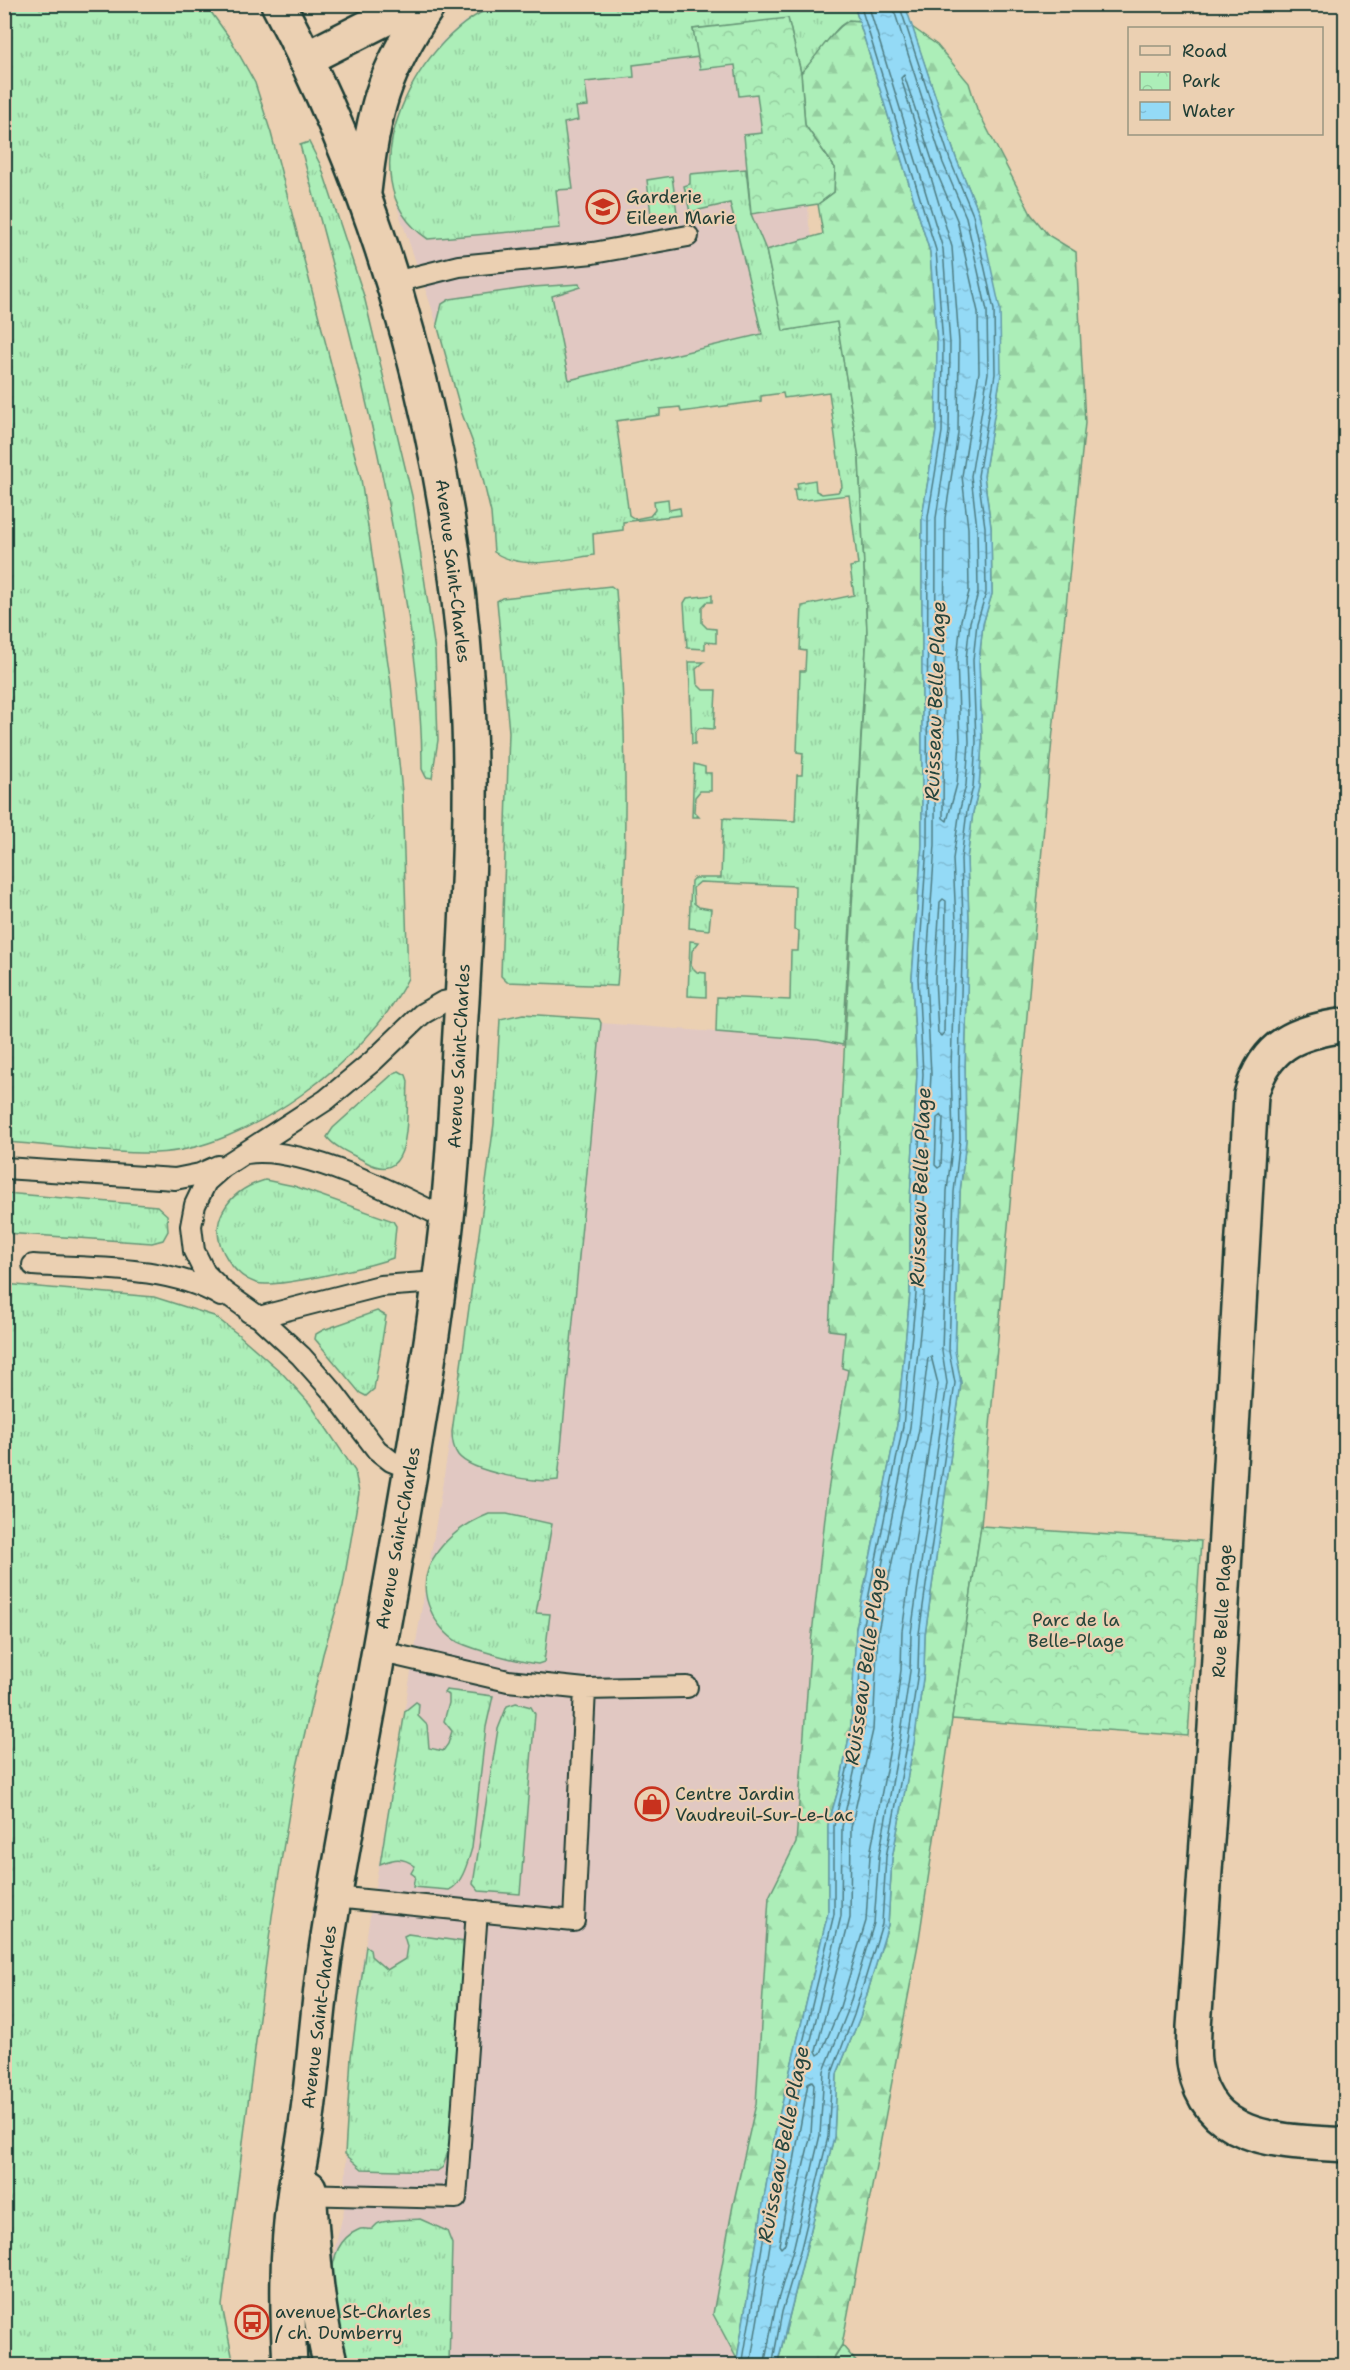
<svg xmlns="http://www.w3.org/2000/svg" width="1350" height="2370" font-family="'Shantell Sans',sans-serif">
<defs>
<pattern id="grass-tufts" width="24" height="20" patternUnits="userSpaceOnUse" patternTransform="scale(1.5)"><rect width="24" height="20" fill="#aceeb8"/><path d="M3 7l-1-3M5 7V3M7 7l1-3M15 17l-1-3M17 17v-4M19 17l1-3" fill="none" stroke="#94cd9f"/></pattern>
<pattern id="forest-firs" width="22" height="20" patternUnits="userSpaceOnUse" patternTransform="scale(1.5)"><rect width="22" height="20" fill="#aceeb8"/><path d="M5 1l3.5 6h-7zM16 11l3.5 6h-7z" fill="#94cd9f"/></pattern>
<pattern id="park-crowns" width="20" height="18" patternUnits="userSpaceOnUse" patternTransform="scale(1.5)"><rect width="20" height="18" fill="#aceeb8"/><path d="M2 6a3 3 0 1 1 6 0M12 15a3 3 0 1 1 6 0" fill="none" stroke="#94cd9f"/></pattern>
<pattern id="water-ripples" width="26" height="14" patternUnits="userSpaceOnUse" patternTransform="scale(1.5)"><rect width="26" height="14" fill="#94daf6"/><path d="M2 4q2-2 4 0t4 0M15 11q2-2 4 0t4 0" fill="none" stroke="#7fbcd4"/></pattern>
</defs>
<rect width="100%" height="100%" fill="#ebd0b2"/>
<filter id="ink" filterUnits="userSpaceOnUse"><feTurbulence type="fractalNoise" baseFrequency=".0167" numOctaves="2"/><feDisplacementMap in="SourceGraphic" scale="12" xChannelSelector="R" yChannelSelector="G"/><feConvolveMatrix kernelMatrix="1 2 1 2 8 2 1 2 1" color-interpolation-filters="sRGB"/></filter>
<g filter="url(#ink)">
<path fill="#e1c8c2" d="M 502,4 L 801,73 L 809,225 L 837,321 L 461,411 L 433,312 L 398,210 L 390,171 L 392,140 L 403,105 L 420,70 L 441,42 L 463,22 Z
M 500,1019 L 601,1023 L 818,1040 L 843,1045 L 829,1330 L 845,1332 L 842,1368 L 848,1369 L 828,1491 L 810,1652 L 796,1843 L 769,1897 L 756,2104 L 733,2205 L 713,2313 L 737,2359 L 736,2365 L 347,2366 L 333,2297 L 333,2256 L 344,2210 L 351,2057 L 361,1970 L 462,1368 L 494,1124 Z"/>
<path fill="url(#grass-tufts)" stroke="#669676" stroke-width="1.5" d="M 502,4 L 854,5 L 859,21 C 837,19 833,37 821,52 C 815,59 808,66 801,73 L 788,19 L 693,29 L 699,57 L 633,65 L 634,77 L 585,82 L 588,106 L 576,107 L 578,120 L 564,123 L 573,189 L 556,190 L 560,228 L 428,239 C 340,181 420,27 502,4 Z
M 4,5 L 206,5 L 231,40 L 255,83 L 271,133 L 361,479 L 391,684 L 402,792 L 408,978 C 370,1058 246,1151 155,1153 C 105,1154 54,1145 5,1142 Z
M 309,142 L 321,166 L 364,296 L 412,496 L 435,651 L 438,740 L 432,778 L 426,777 L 422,769 C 422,689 408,608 393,530 C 369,400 335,273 300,145 Z
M 746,169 L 751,214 L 766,250 L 784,331 L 837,321 L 859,458 L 867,631 L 843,1045 L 818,1040 L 716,1032 L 717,997 L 790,1000 L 791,951 L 798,951 L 799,931 L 794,930 L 795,886 L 700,882 L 693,888 L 694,903 L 699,907 L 711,909 L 709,930 L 689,928 L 691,881 L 694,878 L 721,878 L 723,818 L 795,821 L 797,775 L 802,775 L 803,753 L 797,752 L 800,671 L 805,671 L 806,651 L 800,650 L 802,606 L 854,595 L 850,567 L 858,565 L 849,495 L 796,501 L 794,489 L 798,489 L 797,483 L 815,480 L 816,491 L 822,494 L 838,492 L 842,487 L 829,392 L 784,398 L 783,393 L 761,396 L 761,401 L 681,412 L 680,407 L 660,409 L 660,415 L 616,421 L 629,515 L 635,519 L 650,516 L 655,510 L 654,501 L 668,499 L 669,510 L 680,508 L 681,515 L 623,522 L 623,530 L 593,534 L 594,555 C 562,560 522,571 494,552 L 491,513 L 477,454 L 461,411 L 437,324 L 442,304 L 450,299 L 533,287 L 579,284 L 581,287 L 552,296 L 569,380 L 762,334 L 730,203 L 690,212 L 684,186 L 690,184 L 690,174 Z
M 672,176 L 677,213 L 651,215 L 647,180 Z
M 611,586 L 616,590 C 627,722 629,854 617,986 L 507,982 L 501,976 L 509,732 L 497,601 L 502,598 Z
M 712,595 L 712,602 L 707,602 L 702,607 L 702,623 L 707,628 L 716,629 L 716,643 L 705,642 L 705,649 L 687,648 L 684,603 L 687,598 Z
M 689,662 L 704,662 L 696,669 L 697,684 L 703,690 L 716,690 L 714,729 L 699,728 L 695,733 L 695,744 L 692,744 Z
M 694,764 L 705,767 L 705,773 L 711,773 L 711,791 L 700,791 L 695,797 L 694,812 L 699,817 L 692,817 Z
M 690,941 L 699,942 L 692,951 L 691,966 L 697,972 L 706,973 L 706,997 L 688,996 Z
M 523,1014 L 599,1019 L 601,1023 L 558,1480 C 538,1484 471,1472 458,1455 C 453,1448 452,1440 452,1432 L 494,1124 L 500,1019 Z
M 399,1071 L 406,1075 L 408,1081 C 406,1110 414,1189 366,1162 C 354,1155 335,1148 327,1137 L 333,1128 L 394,1073 Z
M 265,1180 L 294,1186 L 393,1221 L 396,1226 L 393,1258 C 370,1266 276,1289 256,1283 C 244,1279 235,1271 228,1260 C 204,1224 227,1191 265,1180 Z
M 5,1193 L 157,1206 L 167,1215 L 168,1231 L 163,1240 L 152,1243 L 5,1233 Z
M 4,1284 L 154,1297 L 214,1316 L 239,1335 L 282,1373 L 310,1404 L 355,1471 L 359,1493 L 343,1586 L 323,1654 L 296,1771 L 272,1916 L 222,2306 L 234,2365 L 5,2365 Z
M 377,1311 L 386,1316 L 374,1389 L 366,1396 L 360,1393 L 315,1339 L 316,1334 L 323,1330 Z
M 489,1514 L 507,1514 L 552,1524 L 536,1613 L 550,1614 L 544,1662 L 538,1664 C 519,1662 475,1650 458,1642 C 447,1636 436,1623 431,1611 C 410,1566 451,1529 489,1514 Z
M 446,1690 L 493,1696 L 486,1727 L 472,1848 C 468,1861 462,1885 449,1890 L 413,1887 L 415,1876 L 411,1873 L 415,1866 C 401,1856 394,1859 380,1864 L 405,1711 L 416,1702 L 419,1704 L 418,1716 L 427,1725 L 429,1748 L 443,1751 L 448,1744 L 452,1731 L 444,1721 L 449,1703 L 449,1695 L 444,1693 Z
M 516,1703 L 531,1707 L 535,1714 L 520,1894 L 479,1891 L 473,1884 L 498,1729 L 507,1706 Z
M 408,1934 L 465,1942 L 449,2148 L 443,2167 L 437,2171 L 362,2169 L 345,2154 L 351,2057 L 366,1946 L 370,1949 L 371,1956 L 387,1970 L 405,1959 L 407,1946 L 404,1936 Z
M 420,2219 L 447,2231 L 452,2244 L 449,2365 L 347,2365 C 339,2329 312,2250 358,2230 C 363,2227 367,2230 372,2229 C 374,2228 376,2224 379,2223 C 390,2219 408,2220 420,2219 Z
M 842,2345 L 859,2365 L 829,2366 Z"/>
<path fill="url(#forest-firs)" stroke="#669676" stroke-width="1.5" d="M 849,20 L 859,21 L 930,252 L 937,344 L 936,431 L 922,517 L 922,845 L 912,978 L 917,1074 L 910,1201 L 910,1294 L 897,1425 L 856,1628 L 851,1726 L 841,1780 L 828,1825 L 828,1913 L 775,2133 L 737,2359 L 713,2314 L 733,2205 L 756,2104 L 769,1897 L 796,1843 L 810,1652 L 828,1491 L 848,1370 L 842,1368 L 845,1332 L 829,1330 L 867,631 L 859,458 L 837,322 L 783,331 L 766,250 L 823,234 L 818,204 L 834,192 L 835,168 L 805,125 L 801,73 C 818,56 829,33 849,20 Z
M 912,27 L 937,45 L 969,83 L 977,109 L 1031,214 L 1048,235 L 1076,252 L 1085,423 L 1050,760 L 981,1526 L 919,1939 L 842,2345 L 829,2365 L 777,2366 L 834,2137 L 837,2074 L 860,2017 L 888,1925 L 892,1858 L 914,1743 L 924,1671 L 925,1635 L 961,1383 L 955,1351 L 960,1192 L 966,1140 L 965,1067 L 969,922 L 967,859 L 973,812 L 979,787 L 982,742 L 979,661 L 983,624 L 992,594 L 991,527 L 984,476 L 1001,374 L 979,213 L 956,158 Z"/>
<path fill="url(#park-crowns)" stroke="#669676" stroke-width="1.5" d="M 788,18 L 801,73 L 805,125 L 835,168 L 834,192 L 818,204 L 751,214 L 744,135 L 762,133 L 757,94 L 739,96 L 735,65 L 700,69 L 693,29 Z
M 981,1526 L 1201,1541 L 1188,1736 L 952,1719 Z"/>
<path fill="url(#water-ripples)" stroke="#659ba8" stroke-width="1.5" d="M 854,5 L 905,5 L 956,158 L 979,213 L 1000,309 L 1001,374 L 984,476 L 991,527 L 992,594 L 983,624 L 979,661 L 982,742 L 979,787 L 973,812 L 967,859 L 969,922 L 965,1067 L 966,1140 L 960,1192 L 955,1351 L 961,1383 L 925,1635 L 924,1671 L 914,1743 L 892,1858 L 888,1925 L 860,2017 L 837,2074 L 834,2137 L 777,2365 L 736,2365 L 775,2133 L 828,1913 L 828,1825 L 841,1780 L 851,1726 L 856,1628 L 897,1425 L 910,1294 L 910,1201 L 917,1074 L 912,978 L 922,845 L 922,517 L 936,431 L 937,344 L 930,252 Z"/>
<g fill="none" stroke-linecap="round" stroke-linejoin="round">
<path stroke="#4e7c82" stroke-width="1.5" d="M 904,75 L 934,166 L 957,220 L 978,312 L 979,372 L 962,476 L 968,528 L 969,592 L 961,620 L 957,659 L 960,742 L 957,784 L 947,821 L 943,818 L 945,518 L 958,433 L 959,342 L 952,247 L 901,78 Z
M 943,899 L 946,901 L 944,1033 L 941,1036 L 938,1033 L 935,978 L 940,902 Z
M 941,1115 L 943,1118 L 941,1166 L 938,1168 L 935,1165 L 937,1118 Z
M 931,1356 L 938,1384 L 902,1631 L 901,1670 L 892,1738 L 870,1855 L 866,1921 L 839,2010 L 821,2053 L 818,2055 L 816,2051 L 850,1918 L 851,1828 L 873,1730 L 878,1631 L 919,1429 L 928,1358 Z
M 812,2081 L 814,2084 L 811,2134 L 785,2244 L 781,2248 L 779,2245 L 808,2083 Z
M 742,2366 L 781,2134 L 834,1914 L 834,1826 L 857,1727 L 862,1629 L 903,1426 L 916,1294 L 916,1201 L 923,1074 L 918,978 L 927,845 L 928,517 L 942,432 L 943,344 L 936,250 L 860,4
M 750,2366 L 788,2135 L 841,1916 L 842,1827 L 864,1728 L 869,1630 L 910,1427 L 924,1294 L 924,1201 L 931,1074 L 926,978 L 935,845 L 936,518 L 949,432 L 950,344 L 943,249 L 868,4
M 764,2366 L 775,2310 L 794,2246 L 820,2135 L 824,2071 L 847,2013 L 874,1923 L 879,1856 L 900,1740 L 910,1671 L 911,1633 L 947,1383 L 942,1351 L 947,1191 L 953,1139 L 951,1066 L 956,922 L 953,859 L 960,809 L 966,785 L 969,742 L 966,659 L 970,622 L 978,593 L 977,528 L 971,476 L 988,373 L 987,311 L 966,217 L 943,163 L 892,4
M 772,2366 L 782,2312 L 801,2248 L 828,2137 L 832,2073 L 854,2015 L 882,1924 L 886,1857 L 908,1741 L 918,1671 L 919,1634 L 955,1383 L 949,1351 L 954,1192 L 960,1139 L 959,1067 L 963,922 L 961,859 L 967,811 L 973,787 L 976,742 L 973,660 L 977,623 L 986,593 L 985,527 L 978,476 L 995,374 L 994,310 L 973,215 L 950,160 L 899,4"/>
<defs>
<path id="service" d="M 391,283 L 459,266 L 593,253 L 688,236
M 247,1153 C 301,1145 398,1194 447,1219
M 4,1168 L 175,1179 L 200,1174 L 218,1166
M 33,1265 C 94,1269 167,1265 221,1296
M 249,1312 L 259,1317 L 380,1286 L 439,1282
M 411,1469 L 391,1461 L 377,1450 L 333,1392 L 301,1356 L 259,1317 L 224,1292 L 205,1273 L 194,1251 L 191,1226 L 195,1205 L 206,1182 L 223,1167 L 326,1100 L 373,1061 L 422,1014 L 443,1002 L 462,998
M 585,1689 L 687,1687
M 335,1897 L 574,1921 L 585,1689 L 508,1681 L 378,1651
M 299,2194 L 456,2198 L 477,1911"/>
<path id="minor" d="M 305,59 L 414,4
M 1346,1025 C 1296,1032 1265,1044 1251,1095 L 1215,1728 L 1194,2027 C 1194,2040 1192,2055 1195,2068 C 1209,2144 1286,2141 1346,2145"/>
<path id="tertiary" d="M 278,4 C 389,213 451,451 467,687 C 474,791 468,896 462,1001 C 457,1073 455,1146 447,1218 C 429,1382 397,1545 369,1707 C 354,1790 337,1873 325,1957 C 317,2013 314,2069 306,2125 C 303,2149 297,2173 294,2197 C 286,2253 287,2309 290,2366
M 364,192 C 373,111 383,73 429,4
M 309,2188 C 313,2248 316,2308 331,2366"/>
</defs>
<use href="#service" stroke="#1f3d34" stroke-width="24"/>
<use href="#minor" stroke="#1f3d34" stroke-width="38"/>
<use href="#tertiary" stroke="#1f3d34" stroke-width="38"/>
<use href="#service" stroke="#ebd0b2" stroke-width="20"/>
<use href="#minor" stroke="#ebd0b2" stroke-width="33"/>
<use href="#tertiary" stroke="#ebd0b2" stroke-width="33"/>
</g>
</g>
<defs>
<symbol id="school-ring" viewBox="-11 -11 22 22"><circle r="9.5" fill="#ebd0b2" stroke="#c8321e" stroke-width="1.5"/><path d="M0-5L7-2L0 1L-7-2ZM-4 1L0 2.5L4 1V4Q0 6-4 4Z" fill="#c8321e"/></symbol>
<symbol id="shop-ring" viewBox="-11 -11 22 22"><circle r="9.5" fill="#ebd0b2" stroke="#c8321e" stroke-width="1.5"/><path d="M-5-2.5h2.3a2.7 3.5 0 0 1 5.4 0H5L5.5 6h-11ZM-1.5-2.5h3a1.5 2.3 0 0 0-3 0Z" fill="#c8321e"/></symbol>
<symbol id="bus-ring" viewBox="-11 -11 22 22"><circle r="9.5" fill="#ebd0b2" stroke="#c8321e" stroke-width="1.5"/><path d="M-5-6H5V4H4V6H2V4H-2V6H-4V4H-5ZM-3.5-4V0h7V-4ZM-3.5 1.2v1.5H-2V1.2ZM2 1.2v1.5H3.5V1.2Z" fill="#c8321e"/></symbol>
</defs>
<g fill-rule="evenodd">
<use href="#school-ring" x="584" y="188" width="38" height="38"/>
<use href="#shop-ring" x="633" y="1785" width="38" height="38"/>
<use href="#bus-ring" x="233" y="2303" width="38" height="38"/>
</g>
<g text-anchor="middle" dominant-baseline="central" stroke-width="4.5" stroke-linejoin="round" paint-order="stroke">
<g font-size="18" fill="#1f3d34" stroke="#ebd0b2" text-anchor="start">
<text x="626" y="197">Garderie<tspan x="626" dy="21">Eileen Marie</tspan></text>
<text x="675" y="1794">Centre Jardin<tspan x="675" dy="21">Vaudreuil-Sur-Le-Lac</tspan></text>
<text x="275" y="2312">avenue St-Charles<tspan x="275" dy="21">/ ch. Dumberry</tspan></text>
</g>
<g font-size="18" fill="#1f3d34" stroke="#ebd0b2">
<text transform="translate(453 571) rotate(83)">Avenue Saint-Charles</text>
<text transform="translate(459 1056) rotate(-87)">Avenue Saint-Charles</text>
<text transform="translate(398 1538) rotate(-80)">Avenue Saint-Charles</text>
<text transform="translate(1222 1611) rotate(-87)">Rue Belle Plage</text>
<text transform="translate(319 2017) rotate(-83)">Avenue Saint-Charles</text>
</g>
<g font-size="18" fill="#26463b" stroke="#ebd0b2">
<text x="1076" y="1620">Parc de la<tspan x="1076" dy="21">Belle-Plage</tspan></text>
</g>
<g font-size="20" font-style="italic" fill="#25453e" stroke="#ebd0b2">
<text transform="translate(935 701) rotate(-88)">Ruisseau Belle Plage</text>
<text transform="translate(920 1187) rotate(-88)">Ruisseau Belle Plage</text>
<text transform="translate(865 1666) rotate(-82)">Ruisseau Belle Plage</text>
<text transform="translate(783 2144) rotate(-79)">Ruisseau Belle Plage</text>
</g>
</g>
<rect width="1350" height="2370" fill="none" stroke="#ebd0b2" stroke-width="24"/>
<rect x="12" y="12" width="1326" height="2346" fill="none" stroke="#1f3d34" stroke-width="2" filter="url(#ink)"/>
<rect x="1128" y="27" width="195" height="108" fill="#ebd0b2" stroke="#999580" stroke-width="1.5"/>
<rect x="1140" y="46" width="30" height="9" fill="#ebd0b2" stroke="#999580" stroke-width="1.5"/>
<text x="1182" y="57" font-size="18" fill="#1f3d34">Road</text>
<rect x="1140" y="72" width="30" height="18" fill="url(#park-crowns)" stroke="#999580" stroke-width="1.5"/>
<text x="1182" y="87" font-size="18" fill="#1f3d34">Park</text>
<rect x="1140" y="102" width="30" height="18" fill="url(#water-ripples)" stroke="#999580" stroke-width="1.5"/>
<text x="1182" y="117" font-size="18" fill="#1f3d34">Water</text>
</svg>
